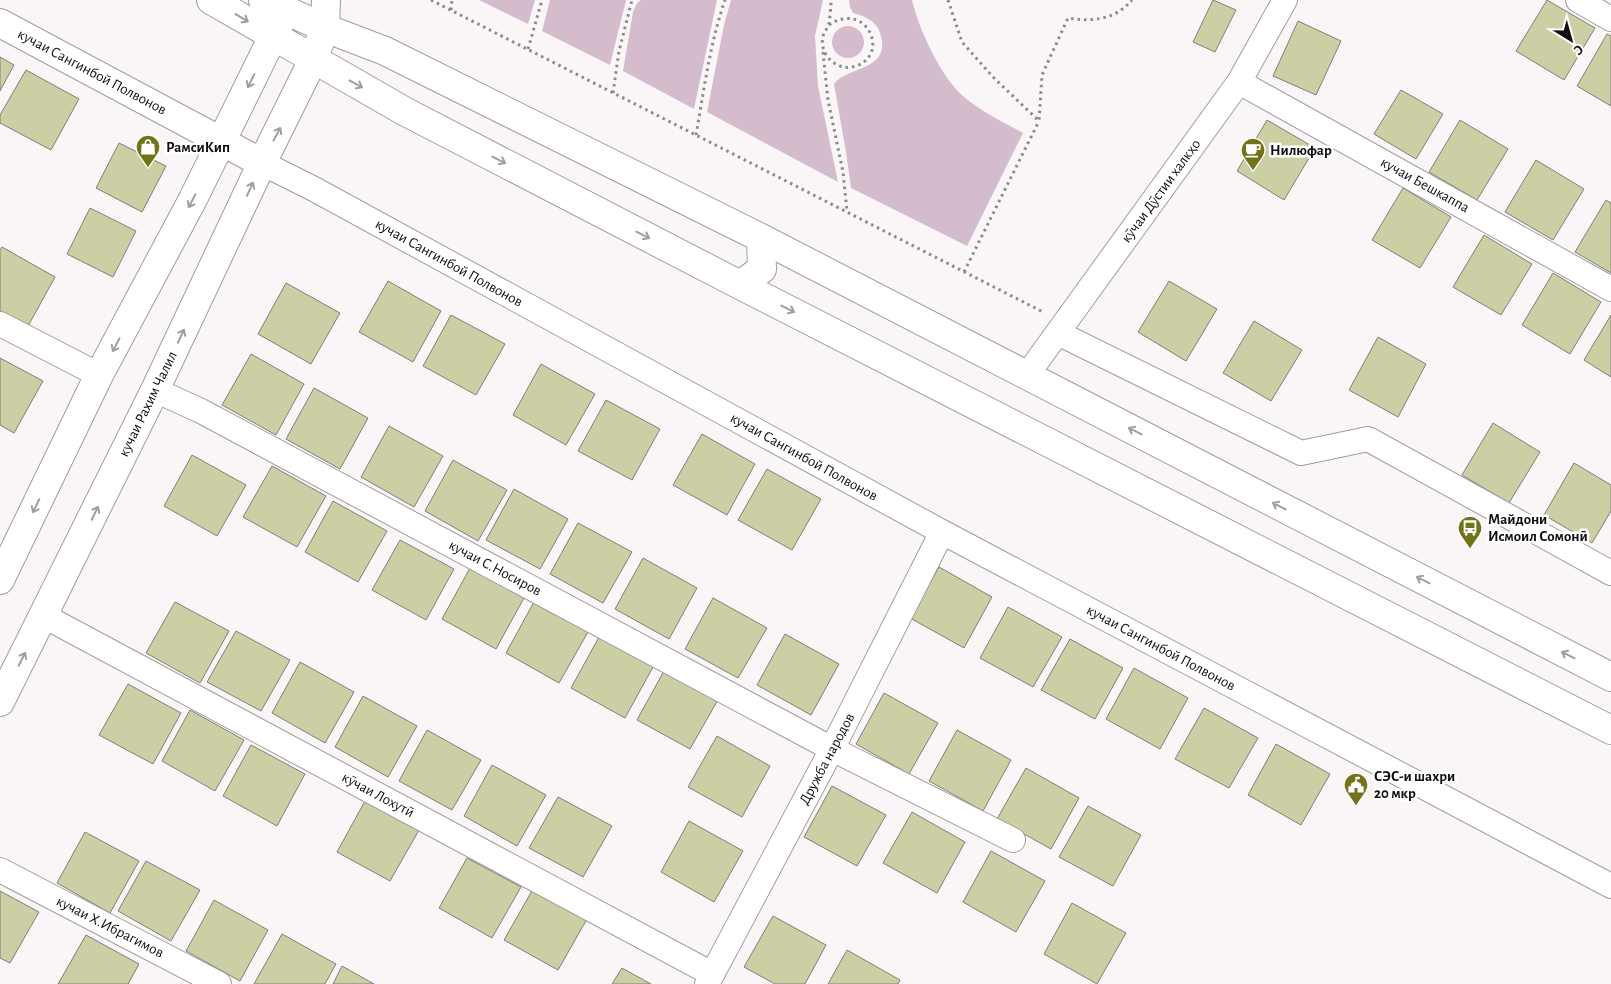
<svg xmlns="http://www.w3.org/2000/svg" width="1611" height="984" font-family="'Alegreya Sans',sans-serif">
<rect width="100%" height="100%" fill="#faf6f8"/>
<path fill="#d4bccd" d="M 479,0 L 535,0 L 528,24 Z
M 550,0 L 626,0 L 610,65 L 542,31 Z
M 641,0 L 717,0 L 694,109 L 623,71 L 633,12 L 637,3 Z
M 731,0 L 823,0 L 815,36 L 818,86 L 838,182 L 707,112 L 724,25 Z
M 849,0 L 912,0 C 919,30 941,77 964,97 C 982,112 1003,122 1023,133 L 967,246 L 851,188 L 846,152 L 834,84 C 847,66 893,71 880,33 C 877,21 864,16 853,13 L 850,7 Z
M832 42a16 16 0 1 1 32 0a16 16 0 1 1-32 0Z"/>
<path fill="#cccfa3" stroke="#7f7f7b" d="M 1213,0 L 1236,10 L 1215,52 L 1193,42 Z
M 1547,0 L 1595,28 L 1564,80 L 1516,51 Z
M 1298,21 L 1341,41 L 1316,95 L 1273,76 Z
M 1607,34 L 1611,36 L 1611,106 L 1577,86 Z
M 0,57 L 14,65 L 0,91 Z
M 26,70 L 79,99 L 51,150 L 0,123 L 0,115 Z
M 1401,90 L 1443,114 L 1416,159 L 1374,134 Z
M 1267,120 L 1315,148 L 1284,200 L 1237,171 Z
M 1460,120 L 1508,149 L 1477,200 L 1429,172 Z
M 119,143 L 166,166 L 142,212 L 96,188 Z
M 1536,160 L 1584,189 L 1553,240 L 1505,212 Z
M 1403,188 L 1451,217 L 1420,268 L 1372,240 Z
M 1606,200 L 1611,203 L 1611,273 L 1575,252 Z
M 90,208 L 136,231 L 113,277 L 67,254 Z
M 1484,235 L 1532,264 L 1501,315 L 1453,287 Z
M 2,247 L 55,277 L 27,328 L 0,313 L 0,250 Z
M 1553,273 L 1601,302 L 1570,354 L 1522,325 Z
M 388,281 L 441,311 L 413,362 L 359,332 Z
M 1169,281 L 1217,309 L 1186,361 L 1138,332 Z
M 286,283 L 340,313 L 311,364 L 258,334 Z
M 451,315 L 505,344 L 476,395 L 423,366 Z
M 1611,315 L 1611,377 L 1584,360 Z
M 1254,321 L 1302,350 L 1271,401 L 1223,373 Z
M 1378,337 L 1426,364 L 1398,417 L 1349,390 Z
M 251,354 L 304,384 L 276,435 L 222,405 Z
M 0,358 L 43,381 L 14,433 L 0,425 Z
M 541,364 L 595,394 L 566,445 L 513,415 Z
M 314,388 L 368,418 L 340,469 L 286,439 Z
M 606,400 L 660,429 L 632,480 L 578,451 Z
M 1493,423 L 1540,452 L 1509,503 L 1462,475 Z
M 389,426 L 443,456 L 414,507 L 361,477 Z
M 702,434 L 755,464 L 727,515 L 673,485 Z
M 192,455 L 246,485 L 217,536 L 164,506 Z
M 453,460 L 507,490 L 478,541 L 425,511 Z
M 1574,463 L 1611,485 L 1611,511 L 1592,543 L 1544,515 Z
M 272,466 L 326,496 L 297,547 L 243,517 Z
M 767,469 L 821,499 L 792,550 L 738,520 Z
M 514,489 L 568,519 L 540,569 L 486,540 Z
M 333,501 L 387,531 L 358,582 L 305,552 Z
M 578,523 L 632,552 L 603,603 L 550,574 Z
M 400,540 L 454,569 L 426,620 L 372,590 Z
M 643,558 L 697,588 L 669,639 L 615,609 Z
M 939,567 L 992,597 L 964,648 L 910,618 Z
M 470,568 L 524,598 L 496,649 L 442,619 Z
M 713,598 L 767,628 L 738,678 L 685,649 Z
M 175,602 L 229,631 L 200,683 L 146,653 Z
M 534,602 L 588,632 L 559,683 L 506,653 Z
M 1008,607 L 1062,637 L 1033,687 L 980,658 Z
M 236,631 L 290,660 L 261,711 L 207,682 Z
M 785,634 L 839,664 L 811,715 L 757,685 Z
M 599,637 L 653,667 L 625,718 L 571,688 Z
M 1070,639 L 1123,668 L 1095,719 L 1041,690 Z
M 300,662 L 354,692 L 325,743 L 272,713 Z
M 1134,668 L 1188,698 L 1160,749 L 1106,719 Z
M 665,669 L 719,698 L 690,749 L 637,720 Z
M 128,684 L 181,713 L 153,764 L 99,735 Z
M 884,693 L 938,723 L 909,774 L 856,744 Z
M 363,696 L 417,726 L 388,777 L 335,747 Z
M 1204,708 L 1258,738 L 1229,788 L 1175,759 Z
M 190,710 L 244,740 L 215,791 L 162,761 Z
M 427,730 L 481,760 L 452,810 L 399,781 Z
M 957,730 L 1011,760 L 983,811 L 929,781 Z
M 717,736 L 770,766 L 742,817 L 688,787 Z
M 1276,744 L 1330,774 L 1301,825 L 1248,795 Z
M 251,745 L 305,774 L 277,826 L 223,796 Z
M 492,765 L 546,795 L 517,846 L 464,816 Z
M 1026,768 L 1079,798 L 1051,849 L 997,819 Z
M 832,786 L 886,815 L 857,866 L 804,837 Z
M 558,797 L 612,826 L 583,877 L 529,848 Z
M 365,801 L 419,830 L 390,881 L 337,852 Z
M 1088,806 L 1141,835 L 1113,886 L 1059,857 Z
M 912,812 L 965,842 L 937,893 L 883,863 Z
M 689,821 L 743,851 L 714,902 L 661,872 Z
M 85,832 L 139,861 L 110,913 L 57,883 Z
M 991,851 L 1045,881 L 1016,932 L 963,902 Z
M 467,858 L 521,887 L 492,938 L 439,908 Z
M 146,861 L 200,890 L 171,941 L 118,911 Z
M 533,889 L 587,919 L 558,970 L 504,940 Z
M 0,891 L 39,912 L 10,963 L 0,958 Z
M 214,900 L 268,930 L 240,981 L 186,951 Z
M 1072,903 L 1126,933 L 1097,984 L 1044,954 Z
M 773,916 L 826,945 L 805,984 L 775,984 L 744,967 Z
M 282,934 L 336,964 L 325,984 L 254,984 Z
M 86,935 L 139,964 L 128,984 L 58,984 Z
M 847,950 L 900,980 L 898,984 L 828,984 Z
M 342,966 L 374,984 L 333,984 Z
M 622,968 L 651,984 L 612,984 Z"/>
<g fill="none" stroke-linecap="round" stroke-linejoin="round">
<defs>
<path id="minor" d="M 1578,0 L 1611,19
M 1239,82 L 1611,289
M 262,163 L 314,189 L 942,532 L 1611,886
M 0,324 L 99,375
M 1058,333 L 1301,453 L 1368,439 L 1611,573
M 1027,375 L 1239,82 L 1285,0
M 155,390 L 201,411 L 832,749 L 1013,840
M 44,616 L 712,974
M 0,870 L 219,984
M 707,984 L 832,749 L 942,532"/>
<path id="tertiary" d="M 0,23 L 262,163
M 325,28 L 326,0"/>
<path id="secondary" d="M 0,580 L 99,375 L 193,199 L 284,14
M 0,702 L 155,390 L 262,163 L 313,60 L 325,28"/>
<path id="primary" d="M 211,0 L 404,111 L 740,285 L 1611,730
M 263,0 L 325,28 L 385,51 L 761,238 L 1611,677
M 740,285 L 762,269 L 761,238"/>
</defs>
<use href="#minor" stroke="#a09d9f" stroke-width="26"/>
<use href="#tertiary" stroke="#a09d9f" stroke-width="30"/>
<use href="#secondary" stroke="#a09d9f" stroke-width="30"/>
<use href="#primary" stroke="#a09d9f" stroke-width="30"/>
<path stroke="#8c898a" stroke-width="3" stroke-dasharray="2.5 4" stroke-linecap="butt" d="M 431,0 L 1043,312
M 948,0 L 962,42 L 993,77 L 1039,121 L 1042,75 L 1068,18 C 1092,22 1115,20 1132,0
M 451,10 L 452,0
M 829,25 C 866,0 891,54 856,66 C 850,68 844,68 838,65 C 826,60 819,46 824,33 C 826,30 828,27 829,23 C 830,16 831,8 831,0
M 528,49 L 542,0
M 823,52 L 828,100 L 843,172 L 847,211
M 613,93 L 619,51 L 632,0
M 696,135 C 704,90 710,43 725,0
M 964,272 L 1039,121"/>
<use href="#minor" stroke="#fff" stroke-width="24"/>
<use href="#tertiary" stroke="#fff" stroke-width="28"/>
<use href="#secondary" stroke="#fff" stroke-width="28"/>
<use href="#primary" stroke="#fff" stroke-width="28"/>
</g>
<defs><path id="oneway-shaft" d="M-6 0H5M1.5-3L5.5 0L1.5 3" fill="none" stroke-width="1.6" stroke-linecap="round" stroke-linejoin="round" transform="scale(1.25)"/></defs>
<g stroke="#a09f9f">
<use href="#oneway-shaft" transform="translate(242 18) rotate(31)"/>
<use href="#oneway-shaft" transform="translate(251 81) rotate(116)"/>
<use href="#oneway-shaft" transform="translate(356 84) rotate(29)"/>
<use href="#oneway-shaft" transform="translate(277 134) rotate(-62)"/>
<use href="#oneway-shaft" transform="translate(499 160) rotate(27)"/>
<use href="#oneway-shaft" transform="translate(250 189) rotate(-66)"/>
<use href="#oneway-shaft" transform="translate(192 201) rotate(117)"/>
<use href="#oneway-shaft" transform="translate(643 235) rotate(27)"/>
<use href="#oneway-shaft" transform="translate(788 309) rotate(27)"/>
<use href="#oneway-shaft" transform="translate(181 336) rotate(-65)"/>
<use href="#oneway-shaft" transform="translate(116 345) rotate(118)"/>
<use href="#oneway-shaft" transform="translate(1135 431) rotate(-153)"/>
<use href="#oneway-shaft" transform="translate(36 506) rotate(116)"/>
<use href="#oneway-shaft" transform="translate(1279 506) rotate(-153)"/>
<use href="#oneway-shaft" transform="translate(95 513) rotate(-64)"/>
<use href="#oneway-shaft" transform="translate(1423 580) rotate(-153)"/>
<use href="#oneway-shaft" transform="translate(1568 655) rotate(-153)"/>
<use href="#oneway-shaft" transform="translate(22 659) rotate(-63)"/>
</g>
<defs>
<symbol id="shop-pin" viewBox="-11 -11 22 30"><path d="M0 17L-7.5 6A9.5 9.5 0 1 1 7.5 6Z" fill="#727318" stroke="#fff"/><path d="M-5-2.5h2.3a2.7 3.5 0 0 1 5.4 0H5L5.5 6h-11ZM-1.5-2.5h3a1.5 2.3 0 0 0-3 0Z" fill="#fff"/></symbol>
<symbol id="cafe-pin" viewBox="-11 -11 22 30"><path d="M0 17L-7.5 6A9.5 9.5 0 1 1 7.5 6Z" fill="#727318" stroke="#fff"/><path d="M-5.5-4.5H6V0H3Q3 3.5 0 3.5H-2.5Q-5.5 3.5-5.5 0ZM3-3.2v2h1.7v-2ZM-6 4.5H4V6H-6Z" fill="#fff"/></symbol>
<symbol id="bus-pin" viewBox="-11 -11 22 30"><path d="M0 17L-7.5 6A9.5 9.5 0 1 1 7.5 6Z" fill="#727318" stroke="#fff"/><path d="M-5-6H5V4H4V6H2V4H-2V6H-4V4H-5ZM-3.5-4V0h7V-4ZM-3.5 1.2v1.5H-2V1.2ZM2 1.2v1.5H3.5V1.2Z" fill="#fff"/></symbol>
<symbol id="civic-pin" viewBox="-11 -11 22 30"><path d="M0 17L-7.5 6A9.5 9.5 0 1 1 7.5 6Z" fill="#727318" stroke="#fff"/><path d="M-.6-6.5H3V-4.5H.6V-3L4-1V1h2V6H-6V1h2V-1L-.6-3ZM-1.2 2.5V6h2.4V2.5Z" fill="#fff"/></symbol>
</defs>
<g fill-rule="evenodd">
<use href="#shop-pin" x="134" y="133" width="28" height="38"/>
<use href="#cafe-pin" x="1239" y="136" width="28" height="38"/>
<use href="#bus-pin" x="1456" y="514" width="28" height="38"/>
<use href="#civic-pin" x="1342" y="771" width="28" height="38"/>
</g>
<g text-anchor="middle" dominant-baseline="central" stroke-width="5" stroke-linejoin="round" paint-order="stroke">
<g font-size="15" fill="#110f10" stroke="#fff">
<text transform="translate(92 72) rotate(28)">кучаи Сангинбой Полвонов</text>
<text transform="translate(1425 185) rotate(29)">кучаи Бешкаппа</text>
<text transform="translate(1161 191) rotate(-54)">кӯчаи Дӯстии халкҳо</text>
<text transform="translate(449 263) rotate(29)">кучаи Сангинбой Полвонов</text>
<text transform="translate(148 404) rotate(-64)">кучаи Рахим Чалил</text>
<text transform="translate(804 457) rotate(29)">кучаи Сангинбой Полвонов</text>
<text transform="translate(495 568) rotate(28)">кучаи С.Носиров</text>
<text transform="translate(1161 648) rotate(28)">кучаи Сангинбой Полвонов</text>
<text transform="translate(827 759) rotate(-62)">Дружба народов</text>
<text transform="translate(378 795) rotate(28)">кӯчаи Лохутӣ</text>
<text transform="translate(110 927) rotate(27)">кучаи Х.Ибрагимов</text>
</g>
<g font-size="15" font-weight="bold" fill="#110f10" stroke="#fff" text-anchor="start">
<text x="166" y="147">РамсиКип</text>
<text x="1270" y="150">Нилюфар</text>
<text x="1488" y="519">Майдони<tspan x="1488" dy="17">Исмоил Сомонӣ</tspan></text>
<text x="1374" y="776">СЭС-и шахри<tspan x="1374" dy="17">20 мкр</tspan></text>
</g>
</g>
<g transform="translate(1571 40) rotate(143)" stroke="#ffffff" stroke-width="4" paint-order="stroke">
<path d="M0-4L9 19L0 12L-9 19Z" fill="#110f10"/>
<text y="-8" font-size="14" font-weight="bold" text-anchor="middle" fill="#110f10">С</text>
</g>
</svg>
